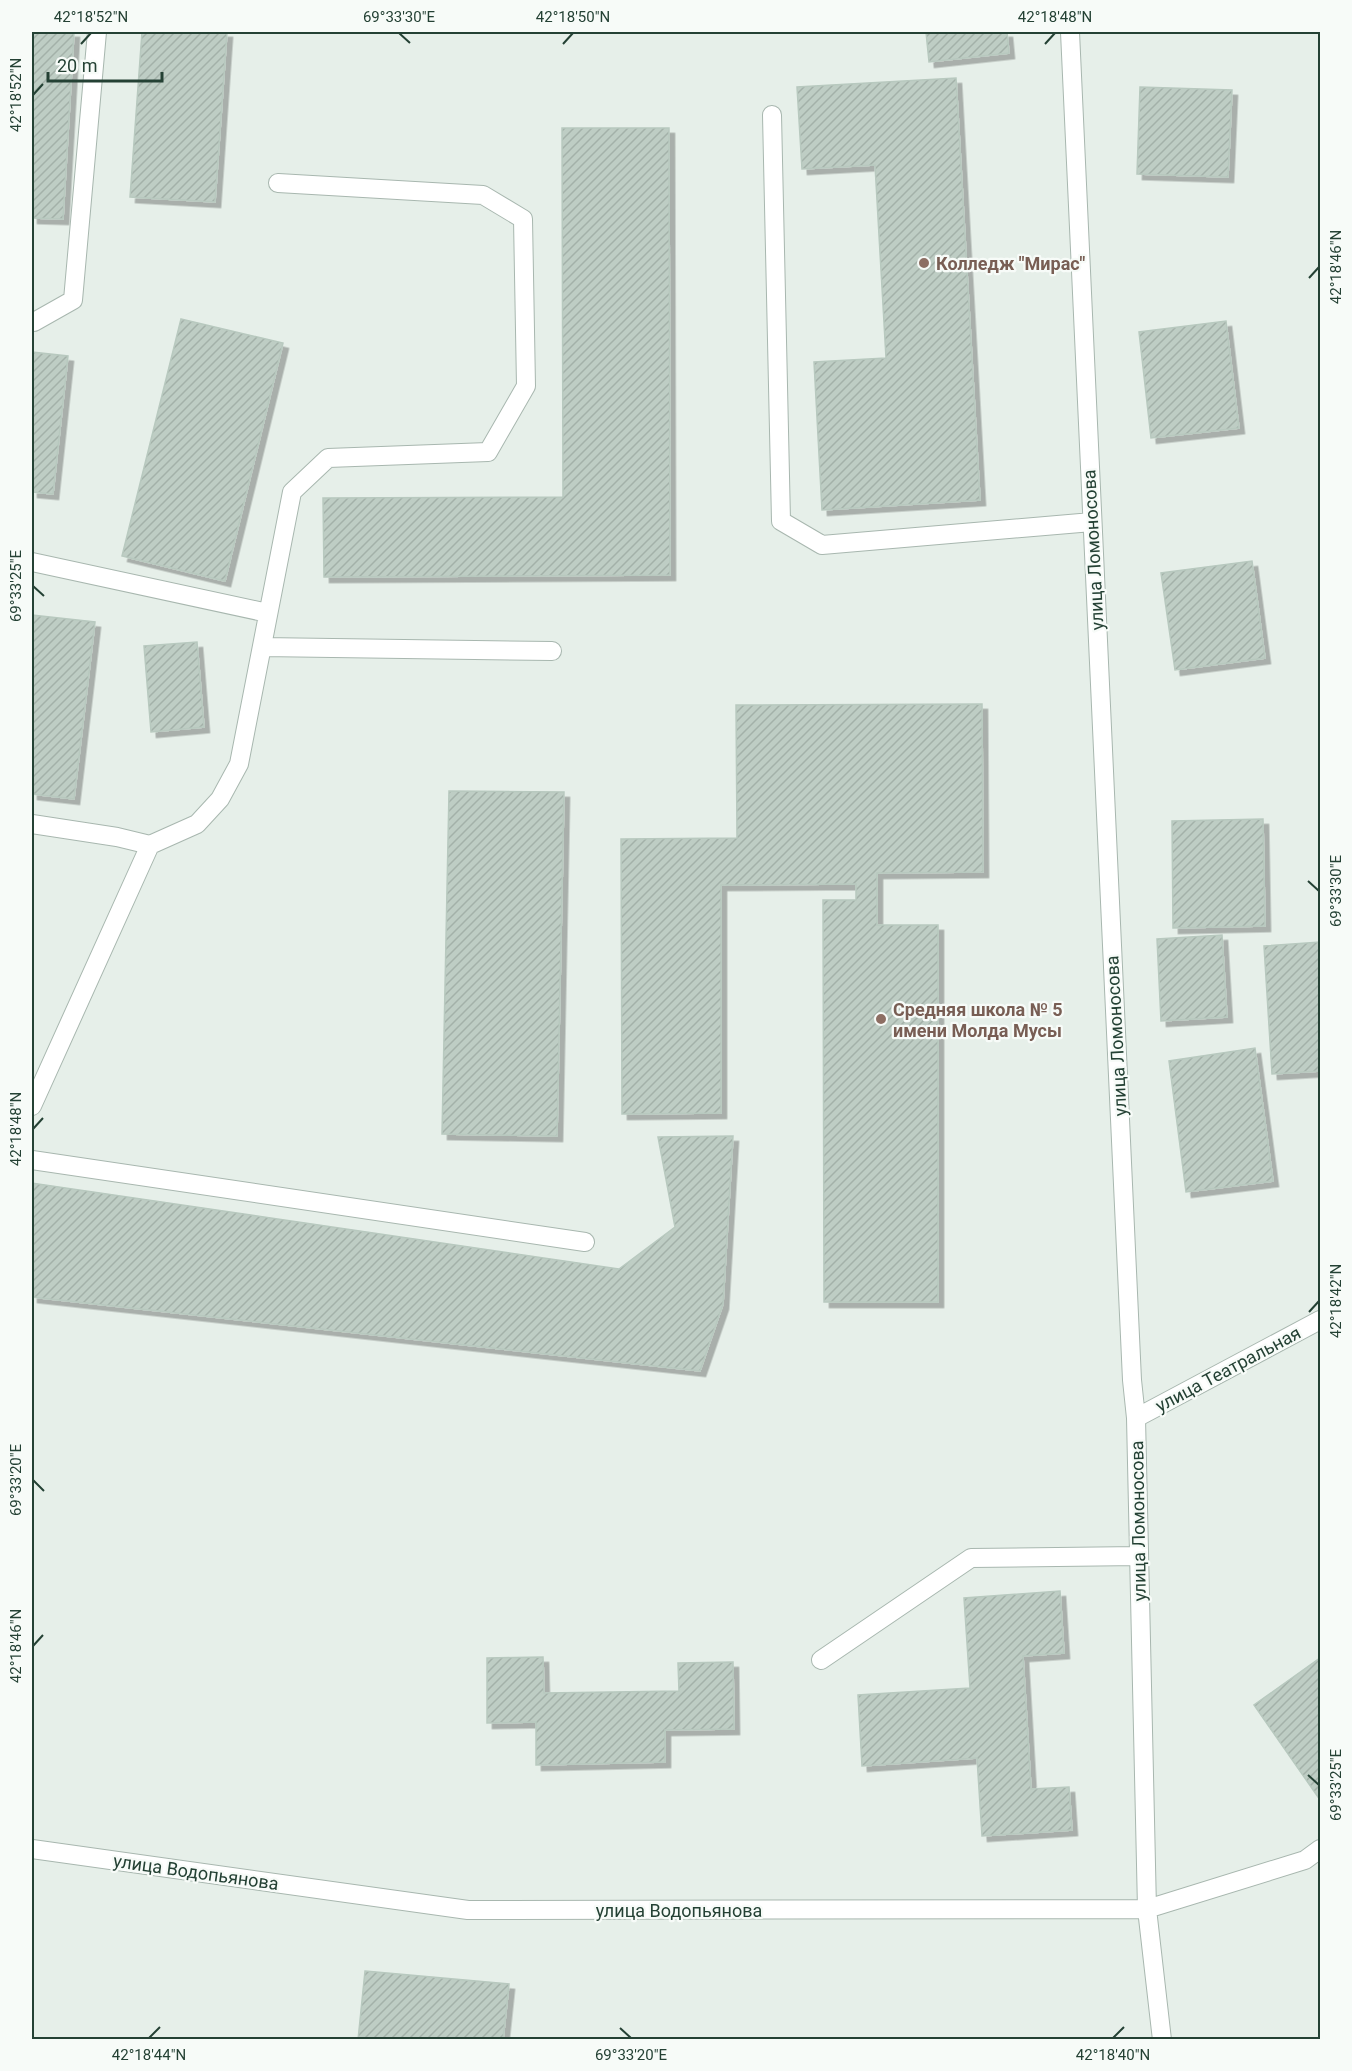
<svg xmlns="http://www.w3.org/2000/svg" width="1352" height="2071" font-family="Roboto,sans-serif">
<defs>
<pattern id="building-hatch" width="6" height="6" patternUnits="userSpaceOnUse" patternTransform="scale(1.5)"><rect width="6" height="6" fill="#becdc4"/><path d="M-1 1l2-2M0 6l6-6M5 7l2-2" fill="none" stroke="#a3b1a9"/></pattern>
<filter id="shadow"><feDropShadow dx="5.5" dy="5.5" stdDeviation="0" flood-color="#0004"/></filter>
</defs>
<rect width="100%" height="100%" fill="#e6efe9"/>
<path fill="url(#building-hatch)" stroke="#b8c9bf" stroke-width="1.5" filter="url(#shadow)" d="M 32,32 L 74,32 L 63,219 L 32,218 Z
M 142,32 L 227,32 L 215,202 L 130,197 Z
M 926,32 L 1007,32 L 1009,53 L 929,62 Z
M 956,78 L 980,500 L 822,510 L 814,362 L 886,358 L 875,165 L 802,169 L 797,87 Z
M 1140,87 L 1232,90 L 1228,177 L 1137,174 Z
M 562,128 L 669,128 L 670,575 L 324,577 L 323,498 L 563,497 Z
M 181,319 L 283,343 L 225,581 L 122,556 Z
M 1226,321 L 1239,428 L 1151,438 L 1139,332 Z
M 32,352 L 68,356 L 53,494 L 32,492 Z
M 1252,561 L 1265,658 L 1175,670 L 1161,573 Z
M 32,615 L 95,622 L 74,799 L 32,794 Z
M 197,642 L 204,727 L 151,732 L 144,646 Z
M 982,704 L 983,872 L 877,873 L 877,925 L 938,925 L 938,1302 L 824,1302 L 823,900 L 856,900 L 856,884 L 721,885 L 721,1113 L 622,1114 L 621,839 L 737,838 L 736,705 Z
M 449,791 L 564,792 L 557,1136 L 442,1134 Z
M 1263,819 L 1265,926 L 1173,928 L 1172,821 Z
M 1222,935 L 1227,1017 L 1161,1021 L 1157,939 Z
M 1320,942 L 1320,1071 L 1272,1074 L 1264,946 Z
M 1255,1048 L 1273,1181 L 1186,1192 L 1169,1061 Z
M 733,1136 L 723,1304 L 700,1371 L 32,1297 L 32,1183 L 619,1269 L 675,1227 L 658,1137 Z
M 1060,1591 L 1064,1653 L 1023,1656 L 1031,1789 L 1069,1787 L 1072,1830 L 982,1836 L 977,1758 L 862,1766 L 858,1695 L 970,1688 L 964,1598 Z
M 543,1657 L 544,1693 L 679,1691 L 678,1663 L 733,1662 L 734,1729 L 665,1730 L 665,1762 L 536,1765 L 536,1722 L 487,1723 L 487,1658 Z
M 1320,1658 L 1320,1796 L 1318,1797 L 1254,1705 Z
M 365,1971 L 509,1984 L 503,2040 L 358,2040 Z"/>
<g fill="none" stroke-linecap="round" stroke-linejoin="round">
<defs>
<path id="minor" d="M 1070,32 L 1132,1380 L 1136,1418 L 1147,1909 L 1162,2040
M 772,115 L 781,521 L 822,545 L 1092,522
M 32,322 L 34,322 L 73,300 L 97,32
M 32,562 L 268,613
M 262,647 L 552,651
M 32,824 L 117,837 L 150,845 L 197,824 L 220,799 L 239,764 L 292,492 L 328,458 L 488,452 L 526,386 L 523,219 L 483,195 L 278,183
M 32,1106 L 150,845
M 32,1160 L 585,1242
M 1136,1418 L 1320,1320
M 821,1660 L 971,1558 L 1139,1556
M 32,1849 L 468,1910 L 1147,1909 L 1305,1860 L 1320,1849"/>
</defs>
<use href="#minor" stroke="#a8b7af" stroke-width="20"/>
<use href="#minor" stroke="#fff" stroke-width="18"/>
</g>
<path fill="none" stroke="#244134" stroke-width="2" d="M 399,33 L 410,43M 81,44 L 91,33M 563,44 L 573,33M 1045,44 L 1055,33M 33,95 L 43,84M 1309,278 L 1319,267M 33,586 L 44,596M 1308,881 L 1319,891M 33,1129 L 43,1118M 1309,1312 L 1319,1301M 33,1480 L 44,1491M 33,1646 L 43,1635M 1308,1775 L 1319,1785M 620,2028 L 631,2038M 149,2038 L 160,2027M 1113,2038 L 1124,2027"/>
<g fill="#8d6e63" stroke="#f7fbf8" stroke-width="2">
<circle cx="924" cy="263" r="6"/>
<circle cx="881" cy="1019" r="6"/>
</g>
<g text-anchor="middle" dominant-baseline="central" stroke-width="4.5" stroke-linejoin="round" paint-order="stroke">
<g font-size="18" font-weight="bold" fill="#785e54" stroke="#f7fbf8" text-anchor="start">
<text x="936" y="263">Колледж "Мирас"</text>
<text x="893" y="1009">Средняя школа № 5<tspan x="893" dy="21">имени Молда Мусы</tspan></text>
</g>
<g font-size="18" fill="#244134" stroke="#f7fbf8">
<text transform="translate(1093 550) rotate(-93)">улица Ломоносова</text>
<text transform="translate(1116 1036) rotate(-93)">улица Ломоносова</text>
<text transform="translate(1228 1369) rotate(-28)">улица Театральная</text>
<text transform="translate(1138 1521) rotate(-91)">улица Ломоносова</text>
<text transform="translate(196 1872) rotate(8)">улица Водопьянова</text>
<text x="679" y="1910">улица Водопьянова</text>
</g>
</g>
<rect width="1352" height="2071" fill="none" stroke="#f7fbf8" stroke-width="66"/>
<path d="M48 72v9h114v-9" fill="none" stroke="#244134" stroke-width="3"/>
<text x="57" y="72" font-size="18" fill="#244134" stroke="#f7fbf8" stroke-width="4.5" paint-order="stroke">20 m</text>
<rect x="33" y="33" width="1286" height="2005" fill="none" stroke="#244134" stroke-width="2"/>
<g font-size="15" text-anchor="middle" fill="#244134">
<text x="91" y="22">42°18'52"N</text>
<text x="399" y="22">69°33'30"E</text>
<text x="573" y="22">42°18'50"N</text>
<text x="1055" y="22">42°18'48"N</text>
<text transform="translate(16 95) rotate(-90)" y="5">42°18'52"N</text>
<text transform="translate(1336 267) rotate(-90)" y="5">42°18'46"N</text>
<text transform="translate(16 586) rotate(-90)" y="5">69°33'25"E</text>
<text transform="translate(1336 891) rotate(-90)" y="5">69°33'30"E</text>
<text transform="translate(16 1129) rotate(-90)" y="5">42°18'48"N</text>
<text transform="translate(1336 1301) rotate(-90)" y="5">42°18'42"N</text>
<text transform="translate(16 1480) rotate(-90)" y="5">69°33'20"E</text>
<text transform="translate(16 1646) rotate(-90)" y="5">42°18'46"N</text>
<text transform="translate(1336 1785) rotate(-90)" y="5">69°33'25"E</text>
<text x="149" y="2060">42°18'44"N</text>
<text x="631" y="2060">69°33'20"E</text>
<text x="1113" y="2060">42°18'40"N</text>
</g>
</svg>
